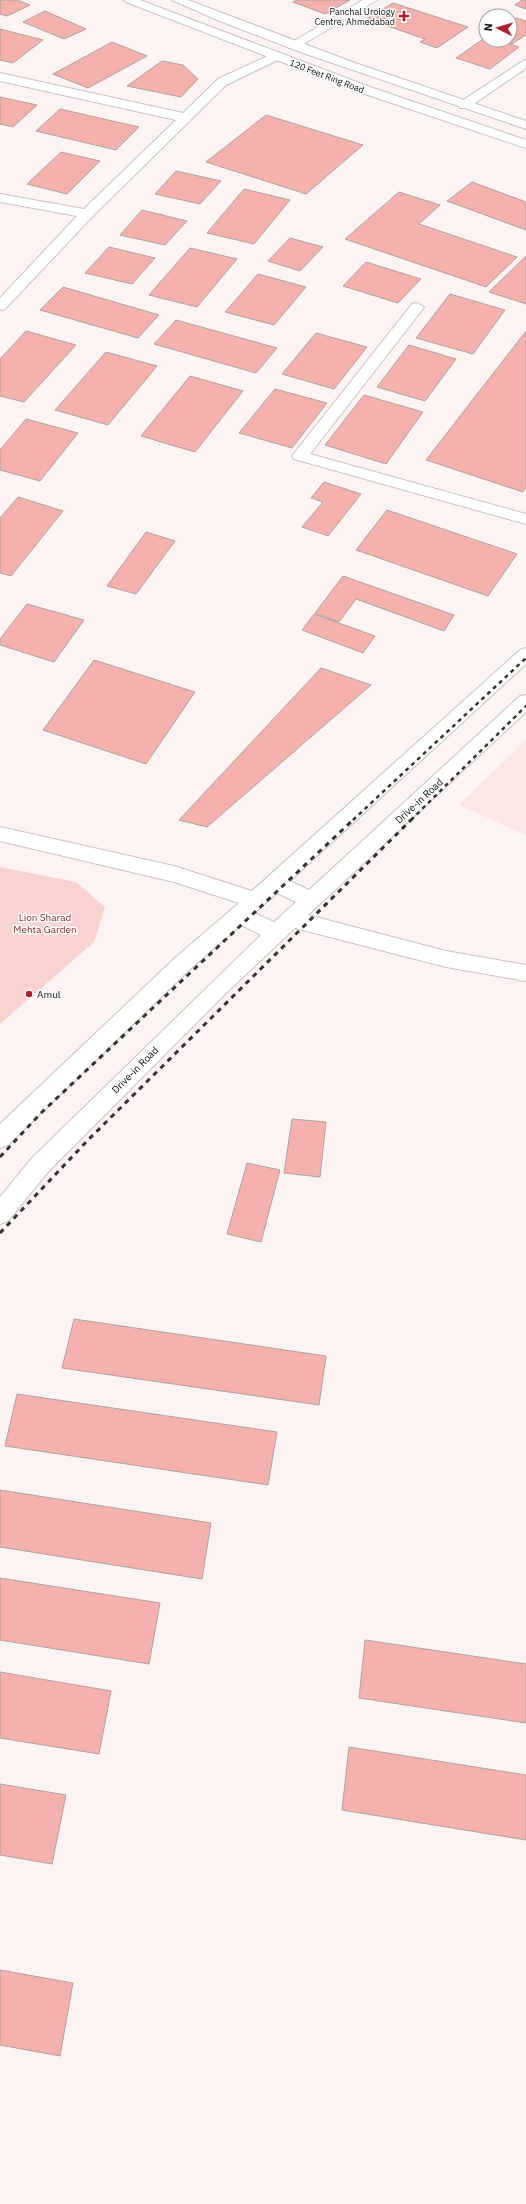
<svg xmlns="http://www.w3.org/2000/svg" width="526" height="2204" font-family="'IBM Plex Sans',sans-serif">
<rect width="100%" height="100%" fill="#fdf3f2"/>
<path fill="#f9e6e5" d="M 526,740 L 526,835 L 459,805 Z"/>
<path fill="#f8d3d0" d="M 0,867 L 76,882 L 105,907 L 94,942 L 0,1024 Z"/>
<path fill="#f5b1ad" stroke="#aca3a2" d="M 0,0 L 17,0 L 30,5 L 7,16 L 0,14 Z
M 297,0 L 350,0 L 325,14 L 293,2 Z
M 522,0 L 526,0 L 526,9 L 515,5 Z
M 393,3 L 468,27 L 437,48 L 420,42 L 425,39 L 379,23 L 373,26 L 361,22 Z
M 45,11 L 86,29 L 64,39 L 23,22 Z
M 516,18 L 526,21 L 526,35 L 512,44 L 501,40 L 510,40 L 510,22 Z
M 0,29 L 43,40 L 13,63 L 0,60 Z
M 486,37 L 486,40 L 497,40 L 519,47 L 490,69 L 456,58 Z
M 112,42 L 147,56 L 88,88 L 53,74 Z
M 162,61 L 183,65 L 198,79 L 181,97 L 127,86 Z
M 0,97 L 37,105 L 13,127 L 0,124 Z
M 60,109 L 139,127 L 116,150 L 36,131 Z
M 266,115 L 363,145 L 306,194 L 206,162 Z
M 61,152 L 100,161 L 67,194 L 27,184 Z
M 176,171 L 221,181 L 200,204 L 155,194 Z
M 472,182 L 526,202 L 526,230 L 447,201 Z
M 244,189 L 290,200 L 254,244 L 207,233 Z
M 399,192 L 440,205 L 419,224 L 517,257 L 486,287 L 345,239 Z
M 142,210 L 187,221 L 165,245 L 120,235 Z
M 290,238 L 323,247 L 300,271 L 268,261 Z
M 109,247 L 155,258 L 132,284 L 85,273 Z
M 190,248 L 237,259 L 197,307 L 149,295 Z
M 526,256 L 526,304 L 489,292 Z
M 366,262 L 421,279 L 398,303 L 343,286 Z
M 258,274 L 306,287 L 274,325 L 225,312 Z
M 63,287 L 159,315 L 138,338 L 40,310 Z
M 450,294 L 505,310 L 473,354 L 416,338 Z
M 176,320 L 277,348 L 256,373 L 154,344 Z
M 26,331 L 76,345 L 24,402 L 0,396 L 0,359 Z
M 526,331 L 526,487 L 523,492 L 426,460 Z
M 316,333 L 367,347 L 334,389 L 282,374 Z
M 409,345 L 456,359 L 425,401 L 377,387 Z
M 106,352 L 157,366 L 108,425 L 55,410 Z
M 190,376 L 243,391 L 195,452 L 141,436 Z
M 275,389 L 327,403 L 292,448 L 239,433 Z
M 364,395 L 423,412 L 386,464 L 325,445 Z
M 26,419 L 78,433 L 40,481 L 0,470 L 0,450 Z
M 324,482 L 361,494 L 328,536 L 302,527 L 323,502 L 311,498 Z
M 18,497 L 63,511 L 11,576 L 0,573 L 0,518 Z
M 387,510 L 517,554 L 488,596 L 356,550 Z
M 146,532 L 175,541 L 136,594 L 107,586 Z
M 343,576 L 454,615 L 444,631 L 356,599 L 339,622 L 315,613 Z
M 27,604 L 84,620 L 54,662 L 0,645 L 0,639 Z
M 314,614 L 375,636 L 363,653 L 302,630 Z
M 94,660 L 195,692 L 146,764 L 43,730 Z
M 321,668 L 371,685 L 207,827 L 179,820 Z
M 292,1119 L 326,1122 L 320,1177 L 284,1173 Z
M 247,1163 L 280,1170 L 261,1242 L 227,1234 Z
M 74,1319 L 326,1356 L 319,1405 L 62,1368 Z
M 17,1394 L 277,1432 L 268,1485 L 5,1446 Z
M 0,1490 L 211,1523 L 202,1579 L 0,1547 Z
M 0,1578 L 160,1603 L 149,1664 L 0,1640 Z
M 365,1640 L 526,1664 L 526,1723 L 359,1698 Z
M 0,1672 L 111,1691 L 99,1754 L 0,1738 Z
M 349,1747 L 526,1775 L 526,1840 L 342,1810 Z
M 0,1784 L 66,1795 L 52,1864 L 0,1855 Z
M 0,1970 L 73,1983 L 60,2056 L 0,2045 Z"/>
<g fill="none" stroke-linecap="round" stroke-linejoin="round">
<defs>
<path id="street" d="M 363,0 L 377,0 L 297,48 L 289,48 L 287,45 Z
M 276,52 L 282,56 L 280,59 L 226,85 L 92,217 L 5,309 L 0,310 L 0,298 L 77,216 L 0,202 L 0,194 L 84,209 L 176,120 L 0,81 L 0,73 L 183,113 L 218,79 Z
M 526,59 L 526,68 L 468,108 L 460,108 L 458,105 L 460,102 Z
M 417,303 L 424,307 L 422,310 L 310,454 L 526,514 L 526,524 L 294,459 L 292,456 L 412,304 Z"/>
<path id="secondary" d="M 526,648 L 526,664 L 290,881 L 309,890 L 520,696 L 526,695 L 526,712 L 308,915 L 446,951 L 526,965 L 526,981 L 446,967 L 295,928 L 225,994 L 48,1172 L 8,1221 L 0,1224 L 0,1197 L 32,1158 L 261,935 L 241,925 L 189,970 L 8,1145 L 0,1148 L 0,1124 L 175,958 L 239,903 L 174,882 L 0,841 L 0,827 L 174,866 L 252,891 L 520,650 ZM 277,893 L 296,902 L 274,922 L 254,913 Z"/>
<path id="primary" d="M 124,0 L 140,0 L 370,87 L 526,140 L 526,148 L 362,93 L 126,2 Z
M 172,0 L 188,0 L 355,63 L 526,121 L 526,129 L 303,53 L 217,20 Z"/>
</defs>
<use href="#street" stroke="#cbc2c1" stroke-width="2"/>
<use href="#secondary" stroke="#cbc2c1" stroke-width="2"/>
<use href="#primary" stroke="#cbc2c1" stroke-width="2"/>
<use href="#street" fill="#fff" fill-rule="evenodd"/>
<use href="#secondary" fill="#fff" fill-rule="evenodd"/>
<use href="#primary" fill="#fff" fill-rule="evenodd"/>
<path stroke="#373333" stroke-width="2.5" stroke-dasharray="4 4" stroke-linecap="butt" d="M 353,820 L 526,658
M 411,820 L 526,706"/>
<path stroke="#373333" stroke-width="3" stroke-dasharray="5 5" stroke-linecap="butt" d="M 0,1157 L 41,1113 L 354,819
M 0,1233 L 88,1140 L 412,819"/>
</g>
<g fill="#b11e2d" stroke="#fff" stroke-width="1.5">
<path d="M402 10h4v4h4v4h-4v4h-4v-4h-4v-4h4z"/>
<circle cx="29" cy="994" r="4"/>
</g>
<g text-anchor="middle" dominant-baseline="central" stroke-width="3" stroke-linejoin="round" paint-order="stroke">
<g font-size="9" fill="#0d0a0a" stroke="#fff" text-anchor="end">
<text x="395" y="11">Panchal Urology<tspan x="395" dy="10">Centre, Ahmedabad</tspan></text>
</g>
<g font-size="9" fill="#0d0a0a" stroke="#fff">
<text transform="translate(327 76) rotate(21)">120 Feet Ring Road</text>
</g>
<g font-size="10" fill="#0d0a0a" stroke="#fff">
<text transform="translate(419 801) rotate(-43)">Drive-in Road</text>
<text transform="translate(135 1070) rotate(-45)">Drive-in Road</text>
</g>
<g font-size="10" fill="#86272a" stroke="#fff">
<text x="45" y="917">Lion Sharad<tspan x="45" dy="12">Mehta Garden</tspan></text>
</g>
<g font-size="10" fill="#0d0a0a" stroke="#fff" text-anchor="start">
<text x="37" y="994">Amul</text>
</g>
</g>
<g transform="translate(498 28) rotate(275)"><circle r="19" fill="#ffffff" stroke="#9e9d9d"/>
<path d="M0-3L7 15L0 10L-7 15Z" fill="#b11e2d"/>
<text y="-6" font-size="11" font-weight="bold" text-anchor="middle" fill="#0d0a0a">N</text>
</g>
</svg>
